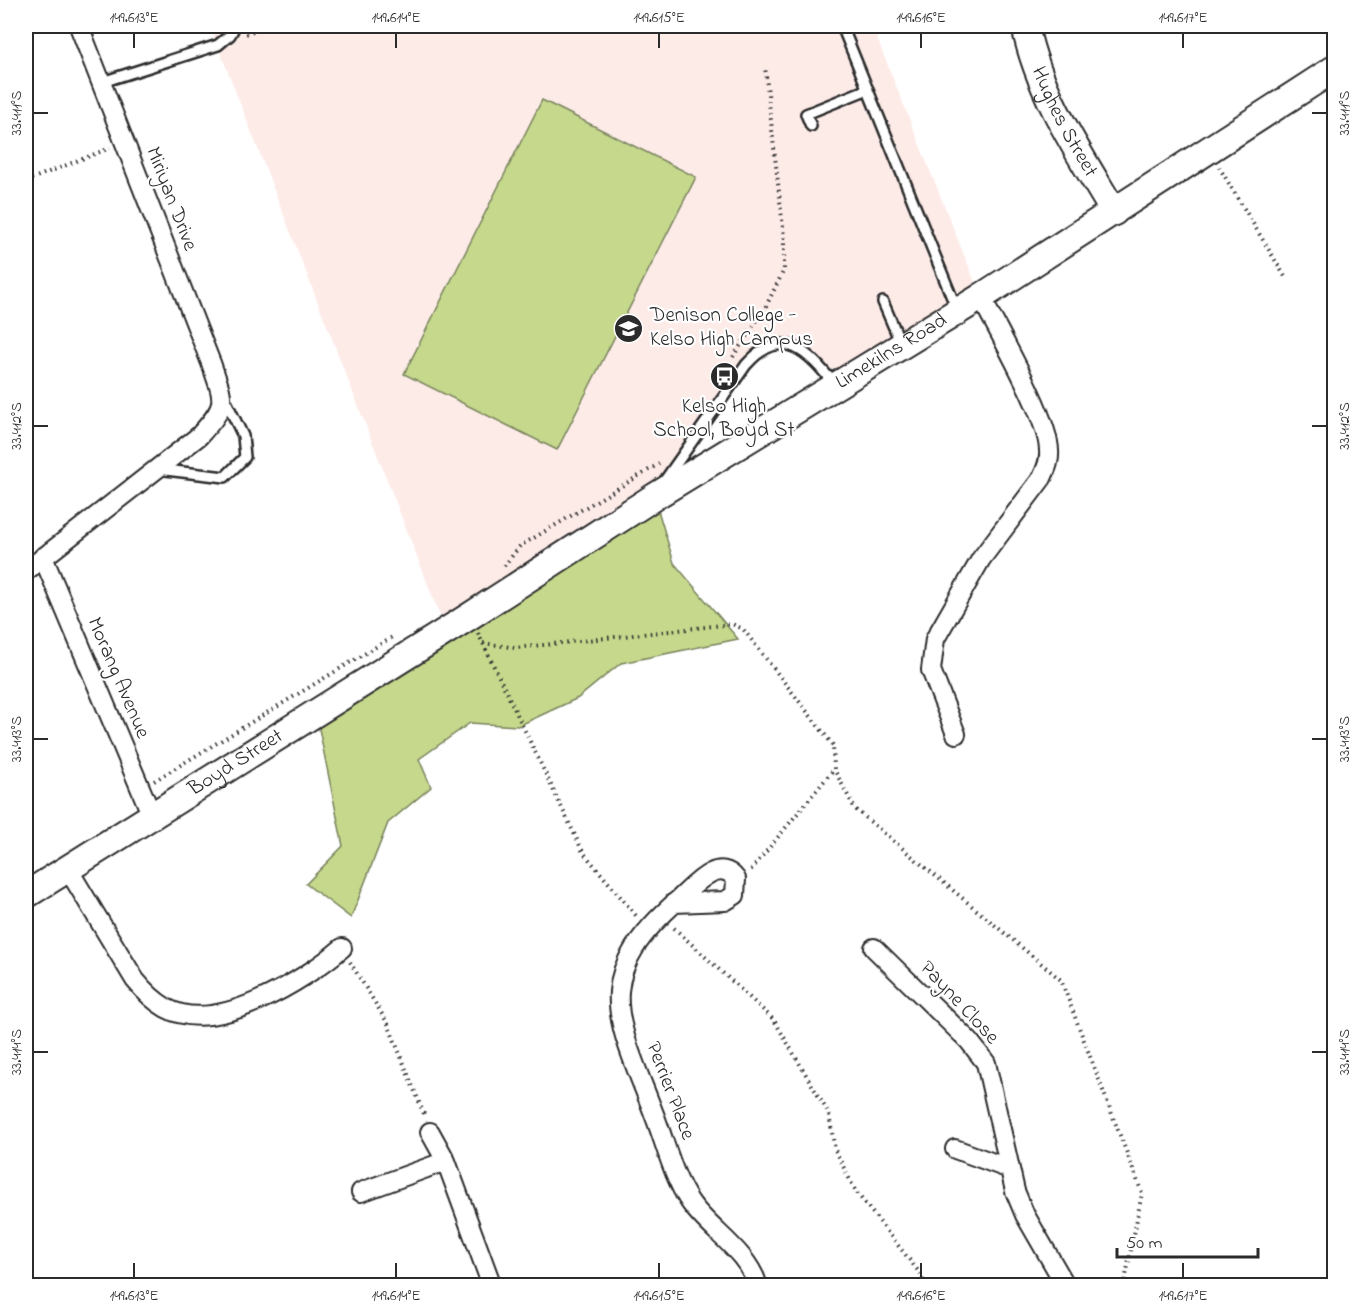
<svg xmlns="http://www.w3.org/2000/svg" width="1360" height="1311" font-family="'Indie Flower',sans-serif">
<rect width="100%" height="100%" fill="#fff"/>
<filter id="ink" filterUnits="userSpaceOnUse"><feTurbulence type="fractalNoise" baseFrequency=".0167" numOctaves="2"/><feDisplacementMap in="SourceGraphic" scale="12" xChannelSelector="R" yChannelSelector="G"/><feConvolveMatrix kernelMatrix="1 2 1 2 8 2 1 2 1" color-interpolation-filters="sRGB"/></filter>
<g filter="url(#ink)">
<path fill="#fdebe8" d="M 210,26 L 872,26 L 981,297 L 836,387 L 793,346 L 762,350 L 654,497 L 446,631 Z"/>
<path fill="#c5d88c" stroke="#78825c" stroke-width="1.5" d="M 542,100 L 696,177 L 557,450 L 404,374 Z
M 654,497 L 674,563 L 738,639 L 621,663 L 578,698 L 518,726 L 470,723 L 419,759 L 431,787 L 388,823 L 351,918 L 306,884 L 343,846 L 317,719 Z"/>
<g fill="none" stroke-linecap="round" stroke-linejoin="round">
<defs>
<path id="lane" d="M 842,26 L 957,310
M 102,82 L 218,45 L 230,35 L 235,26
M 811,126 L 806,114 L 868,89
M 883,302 L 901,344
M 157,469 L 225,477 L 245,457 L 243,436 L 224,397
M 665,480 L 746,365 C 783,323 809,353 835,385"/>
<path id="street" d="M 43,557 L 152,816
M 26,571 L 199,436 C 228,404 225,403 211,363 L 79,26
M 956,734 L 931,670 L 935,639 L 981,559 L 1042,478 C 1046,469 1050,461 1049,451 C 1049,419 998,331 981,297
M 68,869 L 135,980 C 144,991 154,1001 166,1008 C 216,1036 305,980 342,948
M 674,903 L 725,901 L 735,895 L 736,879 C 718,855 693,887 678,900 C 589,978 617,1017 654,1114 C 665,1142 673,1177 690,1202 C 710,1231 747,1250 758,1286
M 874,948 L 969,1041 L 986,1063 L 1015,1191 L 1025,1215 L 1066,1286
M 430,1132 L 446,1161 L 492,1286
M 955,1149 L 1010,1169
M 361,1192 L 446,1161"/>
<g id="secondary">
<path id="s1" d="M 1025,26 C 1039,94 1079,153 1114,212"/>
<path id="s2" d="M 26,895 L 470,616 L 654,497 L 981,297 L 1334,69"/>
</g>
</defs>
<use href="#lane" stroke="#2b2b2b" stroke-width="14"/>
<use href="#street" stroke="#2b2b2b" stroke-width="22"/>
<use href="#secondary" stroke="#2b2b2b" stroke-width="30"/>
<path stroke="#2b2b2b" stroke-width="4" stroke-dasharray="1.5 4.5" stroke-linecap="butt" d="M 246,34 L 265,26
M 1219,167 L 1287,280
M 26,181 L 110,148
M 733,357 L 765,308 L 784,270 L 784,237 L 765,67
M 504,566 L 520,546 L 659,464
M 478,633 L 583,852 L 638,918
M 483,643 L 516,648 L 732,624 L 743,629 L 833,745 L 834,769 L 855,809 L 1061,980 L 1142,1193 L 1124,1286
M 154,781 L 394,636
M 751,870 L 834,769
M 674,928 L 774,1020 L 829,1114 L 835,1150 L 856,1192 L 923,1277 L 922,1286
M 350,962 L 388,1024 L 425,1117"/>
<use href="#lane" stroke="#fff" stroke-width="9"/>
<use href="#street" stroke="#fff" stroke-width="18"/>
<use href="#secondary" stroke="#fff" stroke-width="26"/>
</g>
</g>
<path fill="none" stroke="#2b2b2b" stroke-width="2" d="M 134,33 L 134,48M 396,33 L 396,48M 659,33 L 659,48M 921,33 L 921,48M 1183,33 L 1183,48M 33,113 L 48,113M 1312,113 L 1327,113M 33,426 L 48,426M 1312,426 L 1327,426M 33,739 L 48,739M 1312,739 L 1327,739M 33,1052 L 48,1052M 1312,1052 L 1327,1052M 134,1263 L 134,1278M 396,1263 L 396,1278M 659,1263 L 659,1278M 921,1263 L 921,1278M 1183,1263 L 1183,1278"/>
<defs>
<symbol id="school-disc" viewBox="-11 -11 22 22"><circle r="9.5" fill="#2b2b2b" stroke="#fff"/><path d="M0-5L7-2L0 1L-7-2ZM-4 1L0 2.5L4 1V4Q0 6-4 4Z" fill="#fff"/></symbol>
<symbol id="bus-disc" viewBox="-11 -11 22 22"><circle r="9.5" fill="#2b2b2b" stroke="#fff"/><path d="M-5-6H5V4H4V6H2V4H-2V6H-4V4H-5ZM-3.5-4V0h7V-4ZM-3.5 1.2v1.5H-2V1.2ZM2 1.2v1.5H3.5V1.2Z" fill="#fff"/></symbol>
</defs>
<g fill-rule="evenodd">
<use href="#school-disc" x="612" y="312" width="33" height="33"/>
<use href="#bus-disc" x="708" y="360" width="33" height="33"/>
</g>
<g text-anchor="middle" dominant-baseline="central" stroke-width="4.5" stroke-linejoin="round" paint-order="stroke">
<g font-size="21" fill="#2b2b2b" stroke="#fff">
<text stroke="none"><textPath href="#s1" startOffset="104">Hughes Street</textPath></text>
<text transform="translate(171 199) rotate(69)">Miriyan Drive</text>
<text stroke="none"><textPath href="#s2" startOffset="1022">Limekilns Road</textPath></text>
<text transform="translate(118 678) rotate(67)">Morang Avenue</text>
<text stroke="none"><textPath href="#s2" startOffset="248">Boyd Street</textPath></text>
<text transform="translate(959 1003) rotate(47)">Payne Close</text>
<text transform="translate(670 1091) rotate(69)">Perrier Place</text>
</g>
<g font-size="21" fill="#2b2b2b" stroke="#fff" text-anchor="start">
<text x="650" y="316">Denison College -<tspan x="650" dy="24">Kelso High Campus</tspan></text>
<text x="724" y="407" text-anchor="middle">Kelso High<tspan x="724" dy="24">School, Boyd St</tspan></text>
</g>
</g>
<rect width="1360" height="1311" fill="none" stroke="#fff" stroke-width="66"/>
<path d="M1117 1248v9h141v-9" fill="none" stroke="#2b2b2b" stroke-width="3"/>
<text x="1126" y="1248" font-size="18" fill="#2b2b2b" stroke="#ffffff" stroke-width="4.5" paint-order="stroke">50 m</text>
<rect x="33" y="33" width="1294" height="1245" fill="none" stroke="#2b2b2b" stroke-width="2"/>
<g font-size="15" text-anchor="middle" fill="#2b2b2b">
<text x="134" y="22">149.613°E</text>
<text x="396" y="22">149.614°E</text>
<text x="659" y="22">149.615°E</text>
<text x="921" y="22">149.616°E</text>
<text x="1183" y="22">149.617°E</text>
<text transform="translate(16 113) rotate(-90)" y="5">33.411°S</text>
<text transform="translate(1344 113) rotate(-90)" y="5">33.411°S</text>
<text transform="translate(16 426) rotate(-90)" y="5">33.412°S</text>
<text transform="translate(1344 426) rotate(-90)" y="5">33.412°S</text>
<text transform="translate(16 739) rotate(-90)" y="5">33.413°S</text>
<text transform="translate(1344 739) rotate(-90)" y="5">33.413°S</text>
<text transform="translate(16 1052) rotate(-90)" y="5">33.414°S</text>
<text transform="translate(1344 1052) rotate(-90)" y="5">33.414°S</text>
<text x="134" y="1300">149.613°E</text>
<text x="396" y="1300">149.614°E</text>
<text x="659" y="1300">149.615°E</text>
<text x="921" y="1300">149.616°E</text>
<text x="1183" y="1300">149.617°E</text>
</g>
</svg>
